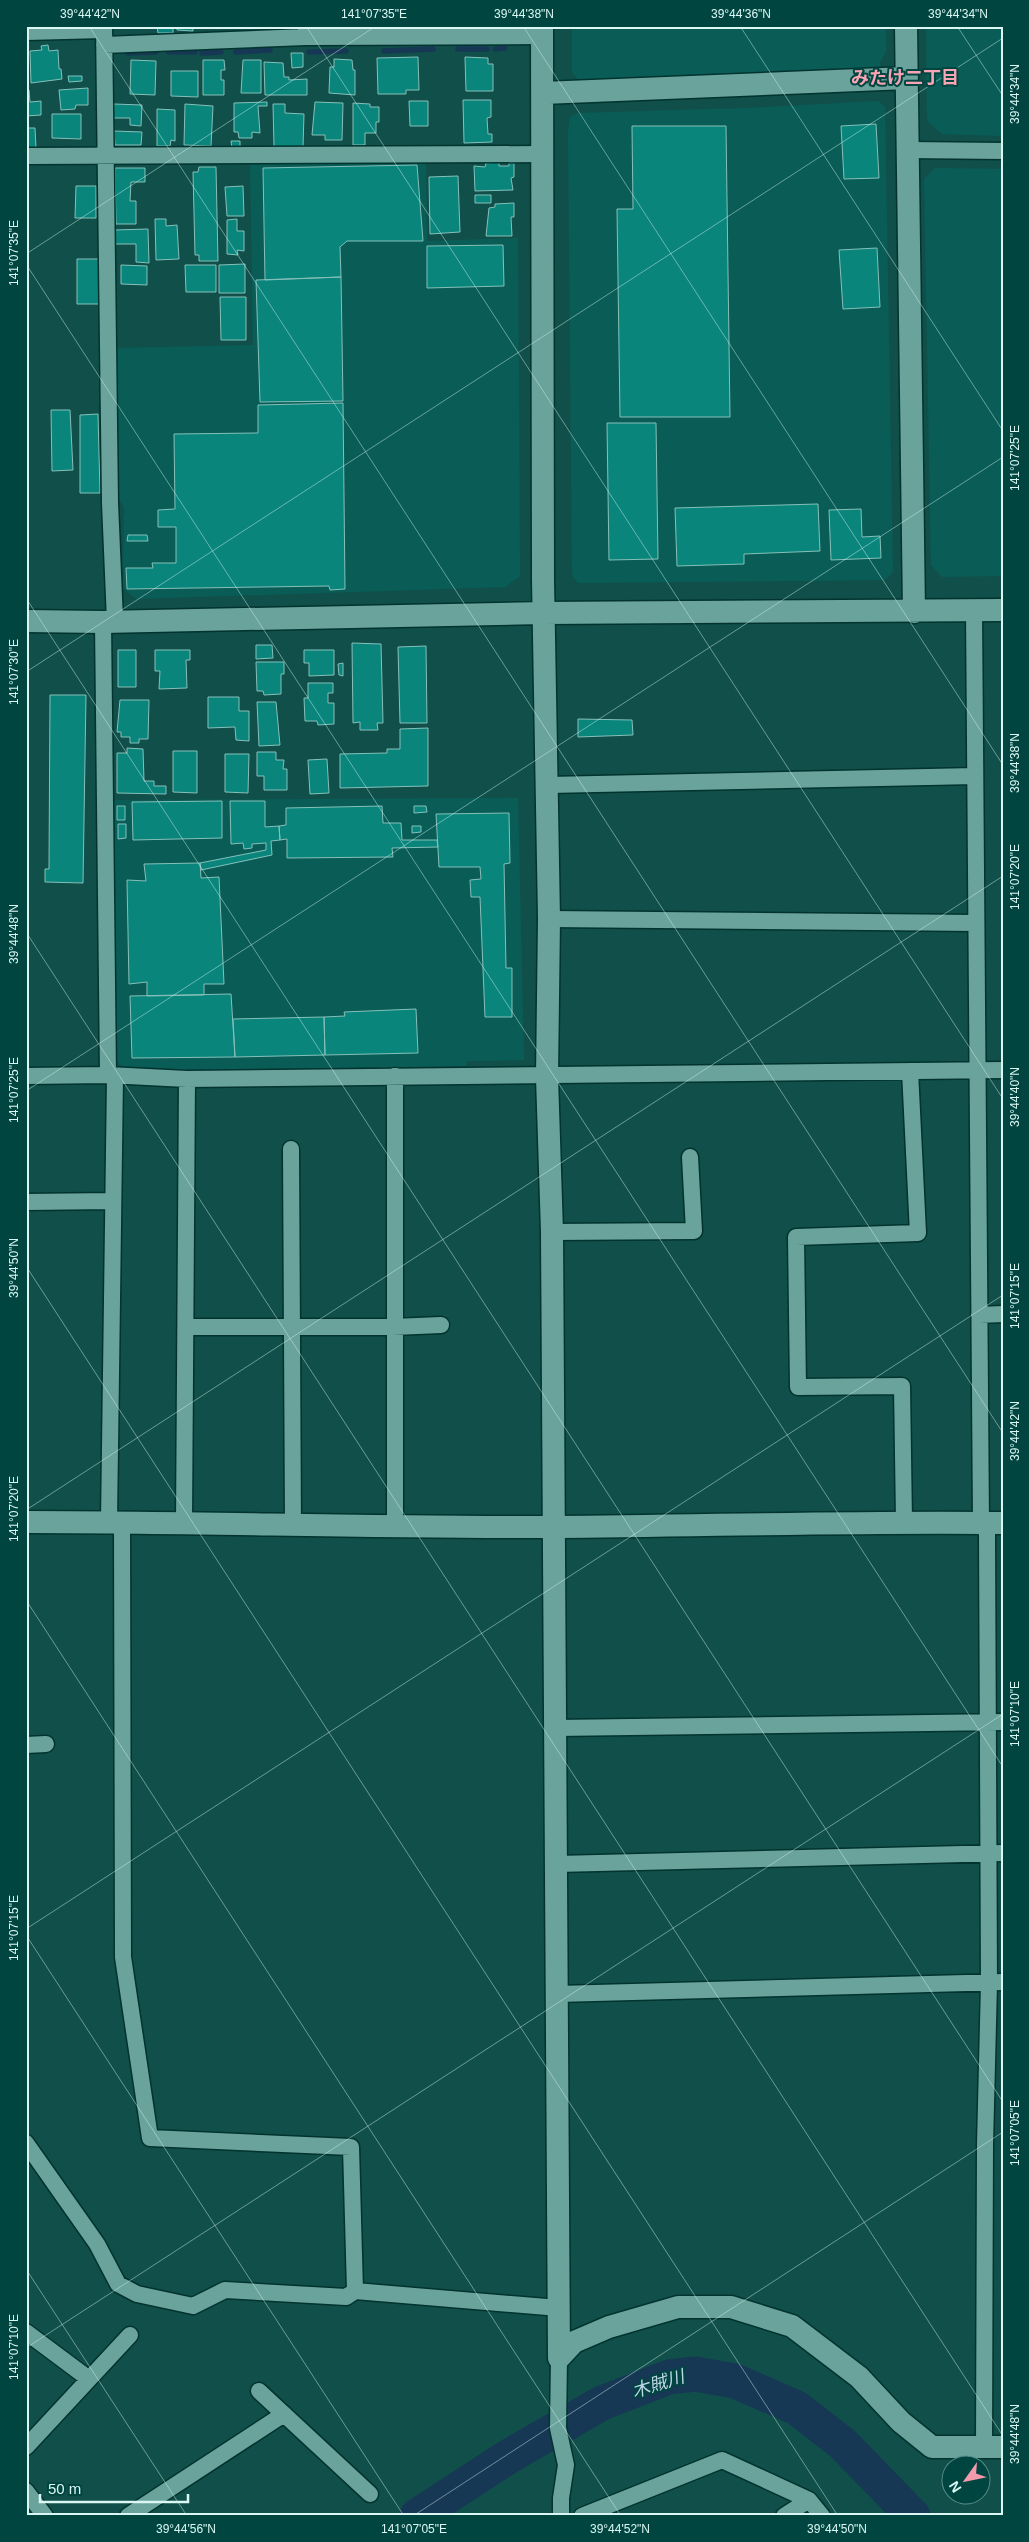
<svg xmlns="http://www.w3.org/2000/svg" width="1029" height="2542" font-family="Arial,'Noto Sans JP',sans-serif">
<rect width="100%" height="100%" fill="#11504a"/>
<path fill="#0a5d57" d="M 572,26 L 886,26 L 886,52 L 880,62 L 881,69 L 579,81 L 572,72 Z
M 926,26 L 1003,26 L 1003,136 L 942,134 L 927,121 Z
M 878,101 L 885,107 L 893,572 L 885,580 L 578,583 L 573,577 L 572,568 L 568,131 L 570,117 L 577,113 L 748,108 Z
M 426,162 L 427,241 L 518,238 L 520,576 L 505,587 L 136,599 L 123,588 L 124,507 L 118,497 L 117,348 L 253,345 L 250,163 Z
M 935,168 L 1003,169 L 1003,576 L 942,577 L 931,565 L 924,179 Z
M 518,798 L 524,1060 L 467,1061 L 466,1066 L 128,1071 L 113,1058 L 114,800 Z"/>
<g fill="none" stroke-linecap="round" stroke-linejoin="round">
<path stroke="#163854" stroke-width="5.5" d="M 458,49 L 487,49
M 495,49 L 505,48
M 384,51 L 433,49
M 169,52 L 195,52
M 236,52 L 270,50
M 309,52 L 346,51
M 128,53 L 156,52
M 202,53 L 221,52"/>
<path stroke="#163854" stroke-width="35" d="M 417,2516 L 511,2455 L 602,2403 L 669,2377 L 695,2374 L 735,2381 L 797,2408 L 843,2444 L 913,2516"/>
</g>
<path fill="#0a857c" stroke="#85c0b9" d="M 157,26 L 173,26 L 173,33 L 158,33 Z
M 177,26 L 199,26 L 199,27 L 193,26 L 193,31 L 177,30 Z
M 48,45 L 49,51 L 58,50 L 59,69 L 61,69 L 62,79 L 31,83 L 30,51 L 42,50 L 41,46 Z
M 291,53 L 303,53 L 303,67 L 292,68 Z
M 418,57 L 419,90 L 406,90 L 406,94 L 378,94 L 377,58 Z
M 465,57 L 488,58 L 488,64 L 493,64 L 493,91 L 466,91 Z
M 334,59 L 352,60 L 353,70 L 355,70 L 355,95 L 329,93 L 330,67 L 334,67 Z
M 131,60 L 156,61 L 155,95 L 130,94 Z
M 203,60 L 224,60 L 225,70 L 221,70 L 221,80 L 224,80 L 224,95 L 203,95 Z
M 243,60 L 261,60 L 261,93 L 241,93 Z
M 264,62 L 283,63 L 284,77 L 289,77 L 289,80 L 307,79 L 307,95 L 265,95 Z
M 171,71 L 198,71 L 198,97 L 171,96 Z
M 68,76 L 82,76 L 82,81 L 69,82 Z
M 88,88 L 88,105 L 76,105 L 75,109 L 61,110 L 59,90 Z
M 29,90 L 30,102 L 41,101 L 41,115 L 26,116 L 26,91 Z
M 463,100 L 491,100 L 491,117 L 487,118 L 488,134 L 492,134 L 492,142 L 464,143 Z
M 409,101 L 428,101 L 428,126 L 410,126 Z
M 267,102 L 267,106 L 258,106 L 260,133 L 252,132 L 252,138 L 239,138 L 238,132 L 234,132 L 234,103 Z
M 315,102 L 343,103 L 342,140 L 325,140 L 325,135 L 312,135 Z
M 353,103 L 370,104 L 370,107 L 379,107 L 379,122 L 376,122 L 376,133 L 365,133 L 365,145 L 353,145 Z
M 114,104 L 142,105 L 141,126 L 130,125 L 130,118 L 113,118 Z
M 185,104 L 213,106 L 211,146 L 184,145 Z
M 273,104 L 285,104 L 285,113 L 304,114 L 303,147 L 274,147 Z
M 157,109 L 175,110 L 175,141 L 171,140 L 170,146 L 157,146 Z
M 52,114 L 81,114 L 81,139 L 52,138 Z
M 876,124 L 879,178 L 844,179 L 841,126 Z
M 632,126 L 726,126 L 730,417 L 620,417 L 617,209 L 633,209 Z
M 26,128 L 35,128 L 36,148 L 26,148 Z
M 114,131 L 142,132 L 141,145 L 115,145 Z
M 231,141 L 240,141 L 240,148 L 232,148 Z
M 499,162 L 499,166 L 509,166 L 509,163 L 514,163 L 514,177 L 511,178 L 513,190 L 475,191 L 474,166 L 485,167 L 486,163 Z
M 417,165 L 423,241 L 347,241 L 340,247 L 341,277 L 265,280 L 263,168 Z
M 199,167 L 216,167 L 218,261 L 199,261 L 199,255 L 195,255 L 193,172 L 198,172 Z
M 115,168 L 145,168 L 145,182 L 131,182 L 130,201 L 136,201 L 136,224 L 116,224 Z
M 458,176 L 460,232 L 430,234 L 429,177 Z
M 76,186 L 96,186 L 96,218 L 75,218 Z
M 243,186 L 244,216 L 227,216 L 225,187 Z
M 475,195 L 491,195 L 491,203 L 475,203 Z
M 514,203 L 514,217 L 511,217 L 512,236 L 486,236 L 489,208 L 495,207 L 495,204 Z
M 155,219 L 166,219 L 166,226 L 177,225 L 179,259 L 156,260 Z
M 237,219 L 237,231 L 244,231 L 244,251 L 237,250 L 238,255 L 227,254 L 227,220 Z
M 148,229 L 149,263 L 136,262 L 136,244 L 115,244 L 114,230 Z
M 503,245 L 504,286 L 427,288 L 427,246 Z
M 877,248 L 880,307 L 843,309 L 839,250 Z
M 77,259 L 99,259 L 99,304 L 77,304 Z
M 245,264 L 245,293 L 219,293 L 219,265 Z
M 121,265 L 147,266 L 147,285 L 121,284 Z
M 185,265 L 216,265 L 216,292 L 186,292 Z
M 341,277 L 343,401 L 260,402 L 256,280 Z
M 220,297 L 246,297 L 246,340 L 221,340 Z
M 343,403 L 345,589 L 330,590 L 329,586 L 127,589 L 126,568 L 153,568 L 152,563 L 176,563 L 176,527 L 158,527 L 158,510 L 175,509 L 174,434 L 258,433 L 258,405 Z
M 51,410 L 70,410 L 73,470 L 52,471 Z
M 98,414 L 100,493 L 80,493 L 80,415 Z
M 607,423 L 656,423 L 658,559 L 609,560 Z
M 818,504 L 820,551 L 744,554 L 744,564 L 677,566 L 675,508 Z
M 861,509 L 862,537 L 880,536 L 881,558 L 831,560 L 829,510 Z
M 128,535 L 147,535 L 148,541 L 127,541 Z
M 352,643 L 381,644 L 383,723 L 377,723 L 378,730 L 360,730 L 360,722 L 353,723 Z
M 256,645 L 272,645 L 273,658 L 256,659 Z
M 426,646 L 427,723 L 400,723 L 398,647 Z
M 118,650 L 136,650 L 136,687 L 118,687 Z
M 155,650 L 190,650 L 190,660 L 186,660 L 187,688 L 159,689 L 160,671 L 155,671 Z
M 304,650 L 334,650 L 334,675 L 309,676 L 309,663 L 304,663 Z
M 256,662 L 284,662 L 284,674 L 281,674 L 281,694 L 264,695 L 263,691 L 257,691 Z
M 343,663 L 343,676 L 339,675 L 338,664 Z
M 308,683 L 333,683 L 333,693 L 328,693 L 328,703 L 334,703 L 334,724 L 318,725 L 317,721 L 305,721 L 304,698 L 308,698 Z
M 50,695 L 86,695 L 83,883 L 45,882 L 45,869 L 49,869 Z
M 208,697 L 239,697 L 239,711 L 249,711 L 249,741 L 236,740 L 235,727 L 208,728 Z
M 120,700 L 149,700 L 148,739 L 139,739 L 139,743 L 130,743 L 130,737 L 121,737 L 121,732 L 117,732 Z
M 257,702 L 276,702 L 280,745 L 259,746 Z
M 578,719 L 632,720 L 633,735 L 578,737 Z
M 428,728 L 428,786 L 340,788 L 340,754 L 387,753 L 387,749 L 400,749 L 400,729 Z
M 127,748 L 143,749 L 144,781 L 154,781 L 154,786 L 166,786 L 166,794 L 117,793 L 117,753 L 127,753 Z
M 173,751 L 197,751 L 197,793 L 173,792 Z
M 257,752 L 276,752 L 276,760 L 284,760 L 283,769 L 287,769 L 287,790 L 264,790 L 264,776 L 257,776 Z
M 225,754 L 249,754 L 248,793 L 225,792 Z
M 327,759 L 329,793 L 310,794 L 308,760 Z
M 222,801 L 222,838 L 133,840 L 132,802 Z
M 230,801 L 265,801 L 265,827 L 279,826 L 280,840 L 271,841 L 272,855 L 201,870 L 200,863 L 266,850 L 266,843 L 252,844 L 252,848 L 244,849 L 243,843 L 231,844 Z
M 117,806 L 125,806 L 125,820 L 117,820 Z
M 382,806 L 383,823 L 401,823 L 402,840 L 437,840 L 438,847 L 392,848 L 393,857 L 287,858 L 287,839 L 280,840 L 279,826 L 286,825 L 286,808 Z
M 414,806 L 426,806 L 427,812 L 414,813 Z
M 509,813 L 510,863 L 504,864 L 506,968 L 512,968 L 512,1017 L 485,1017 L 480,897 L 471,897 L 470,880 L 481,879 L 480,867 L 439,867 L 436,814 Z
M 118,824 L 126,824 L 126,838 L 118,839 Z
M 412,826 L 421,826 L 421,832 L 412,833 Z
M 200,863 L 201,878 L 219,877 L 224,984 L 204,984 L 204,995 L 147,996 L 147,982 L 129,984 L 127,880 L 146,881 L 144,864 Z
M 231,994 L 235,1057 L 132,1058 L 130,996 Z
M 416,1009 L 418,1053 L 325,1055 L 324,1017 L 345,1016 L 344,1012 Z
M 324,1017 L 325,1055 L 235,1057 L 233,1019 Z"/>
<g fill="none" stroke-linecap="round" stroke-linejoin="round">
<defs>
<path id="street" d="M 104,26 L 110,503 L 115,621
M 26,32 L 104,30
M 306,37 L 542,36
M 104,45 L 306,37 L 306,27
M 908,150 L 1003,151
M 26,156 L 542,154
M 974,611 L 981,1522 L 987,1533 L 989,1983 L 985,2145 L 984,2446
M 103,622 L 108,1075
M 548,785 L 975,776
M 549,919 L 976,923
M 26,1076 L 108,1075 L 187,1079 L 1003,1070
M 291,1149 L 293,1526
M 26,1202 L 112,1201
M 552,1232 L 694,1231 L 690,1157
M 979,1315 L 1003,1314
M 186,1327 L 393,1327 L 441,1325
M 109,1522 L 115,1077
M 122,1522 L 123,1957 L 150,2138 L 351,2147 L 355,2291
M 184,1522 L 187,1079
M 904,1522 L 902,1386 L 798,1387 L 796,1237 L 918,1233 L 910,1071
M 395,1526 L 395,1076
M 555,1728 L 1003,1722
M 26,1745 L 46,1744
M 556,1864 L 1003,1853
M 557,1994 L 1003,1982
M 26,2143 L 97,2244 L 118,2284 L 137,2294 L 193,2306 L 225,2290 L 346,2297 L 355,2291 L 559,2308
M 26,2332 L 89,2379
M 559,2358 L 558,2428 L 566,2465 L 561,2498 L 561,2516
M 259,2391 L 370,2494
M 26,2447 L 130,2335
M 26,2491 L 45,2516
M 128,2516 L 284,2414
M 582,2516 L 722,2460 L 809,2500
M 784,2516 L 809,2500 L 822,2516"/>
<path id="secondary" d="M 542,26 L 543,580 L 549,919 L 547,1077 L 552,1232 L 559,2358
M 906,26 L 914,612
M 543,93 L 907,78
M 26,621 L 103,622 L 543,613 L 1003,610
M 26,1522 C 203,1522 379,1528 556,1527 C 705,1526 854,1521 1003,1523
M 559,2358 L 574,2342 L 609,2327 L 678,2307 L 731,2307 L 792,2326 L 859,2377 L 901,2422 L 932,2447 L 1003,2447"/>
</defs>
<use href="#street" stroke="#02332f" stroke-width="19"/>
<use href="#secondary" stroke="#02332f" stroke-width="25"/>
<use href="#street" stroke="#69a39c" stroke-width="16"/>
<use href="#secondary" stroke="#69a39c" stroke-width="22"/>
</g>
<path fill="none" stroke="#daf7f3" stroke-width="1" stroke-opacity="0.45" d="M 89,26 L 1003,1433M 306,26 L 1003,1099M 523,26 L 1003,765M 740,26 L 1003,431M 957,26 L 1003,96M 26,254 L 376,26M 26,264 L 1003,1767M 26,598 L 1003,2102M 26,672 L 1003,38M 26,932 L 1003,2436M 26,1091 L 1003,457M 26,1266 L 838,2516M 26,1510 L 1003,876M 26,1600 L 621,2516M 26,1929 L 1003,1295M 26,1935 L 404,2516M 26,2269 L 187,2516M 26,2348 L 1003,1714M 413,2516 L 1003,2132"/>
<g text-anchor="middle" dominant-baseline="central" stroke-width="4" stroke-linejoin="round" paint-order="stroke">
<g font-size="18" font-weight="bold" fill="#f7a4b4" stroke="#004540">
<text x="905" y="78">みたけ二丁目</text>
</g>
<g font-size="18" font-style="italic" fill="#bfd5ea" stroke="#004540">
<text transform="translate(658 2384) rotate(-17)">木賊川</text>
</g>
</g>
<rect width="1029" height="2542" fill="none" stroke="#004540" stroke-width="55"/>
<g transform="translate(966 2480) rotate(237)"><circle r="24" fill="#004540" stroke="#578c88"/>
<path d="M0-4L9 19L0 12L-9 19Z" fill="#f39aac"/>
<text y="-8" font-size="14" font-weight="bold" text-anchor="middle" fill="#daf7f3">N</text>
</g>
<path d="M40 2494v8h148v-8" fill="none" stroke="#daf7f3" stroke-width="2.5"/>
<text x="48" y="2494" font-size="15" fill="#daf7f3" stroke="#004540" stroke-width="4" paint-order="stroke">50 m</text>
<rect x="28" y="28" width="974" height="2486" fill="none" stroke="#daf7f3" stroke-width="2"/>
<g font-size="12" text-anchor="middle" fill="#daf7f3">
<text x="90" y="18">39°44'42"N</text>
<text x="374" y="18">141°07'35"E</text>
<text x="524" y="18">39°44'38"N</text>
<text x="741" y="18">39°44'36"N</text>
<text x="958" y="18">39°44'34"N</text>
<text transform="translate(1015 94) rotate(-90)" y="4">39°44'34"N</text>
<text transform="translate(14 253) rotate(-90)" y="4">141°07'35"E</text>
<text transform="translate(1015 458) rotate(-90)" y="4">141°07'25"E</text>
<text transform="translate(14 672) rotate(-90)" y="4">141°07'30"E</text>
<text transform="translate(1015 763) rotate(-90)" y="4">39°44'38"N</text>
<text transform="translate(1015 877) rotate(-90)" y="4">141°07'20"E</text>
<text transform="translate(14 934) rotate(-90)" y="4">39°44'48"N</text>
<text transform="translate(14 1090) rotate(-90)" y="4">141°07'25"E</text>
<text transform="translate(1015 1097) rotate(-90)" y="4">39°44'40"N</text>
<text transform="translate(14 1268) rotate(-90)" y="4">39°44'50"N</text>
<text transform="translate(1015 1296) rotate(-90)" y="4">141°07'15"E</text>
<text transform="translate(1015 1431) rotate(-90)" y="4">39°44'42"N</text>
<text transform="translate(14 1509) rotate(-90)" y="4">141°07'20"E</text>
<text transform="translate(1015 1714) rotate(-90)" y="4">141°07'10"E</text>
<text transform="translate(14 1928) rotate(-90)" y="4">141°07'15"E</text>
<text transform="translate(1015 2133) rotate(-90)" y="4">141°07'05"E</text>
<text transform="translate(14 2347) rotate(-90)" y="4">141°07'10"E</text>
<text transform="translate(1015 2434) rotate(-90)" y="4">39°44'48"N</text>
<text x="186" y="2533">39°44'56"N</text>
<text x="414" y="2533">141°07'05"E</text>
<text x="620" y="2533">39°44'52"N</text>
<text x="837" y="2533">39°44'50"N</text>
</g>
</svg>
